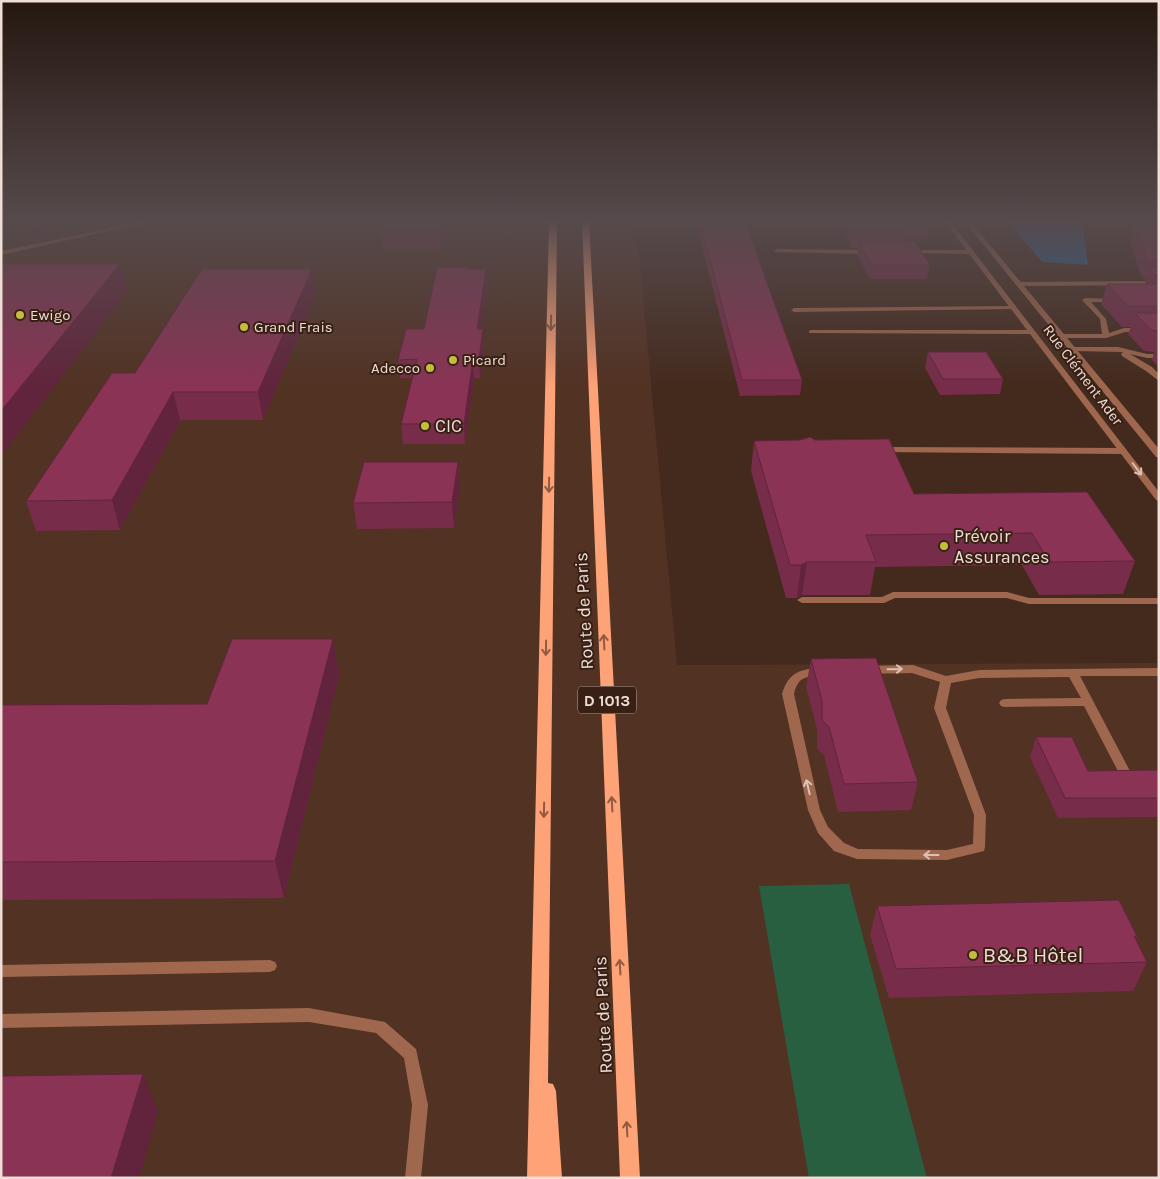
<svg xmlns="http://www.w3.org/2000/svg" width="1160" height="1179" font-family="Karla,sans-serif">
<rect width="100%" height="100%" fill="#442a1d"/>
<path fill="#523223" d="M 1,222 L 633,222 L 639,253 L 677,665 L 1159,663 L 1159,1178 L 1,1178 Z"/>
<path fill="#295f41" d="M 849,884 L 927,1178 L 809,1178 L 759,886 Z"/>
<path fill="#1e65a4" d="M 1008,222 L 1082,222 L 1088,265 L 1042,262 Z"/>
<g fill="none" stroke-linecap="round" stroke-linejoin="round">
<path fill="#9f674d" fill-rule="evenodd" d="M 777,249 L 870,250 L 873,252 L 870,254 L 775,252 L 774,251 Z
M 907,250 L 971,250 L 974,252 L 971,254 L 905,253 L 904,252 Z
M 1159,281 L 1159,285 L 1019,286 L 1016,284 L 1019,282 Z
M 1085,298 L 1118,299 L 1119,300 L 1116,302 L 1091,302 L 1106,319 L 1109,333 L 1124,328 L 1159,328 L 1159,332 L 1125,332 L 1106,338 L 1059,338 L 1058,336 L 1062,334 L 1102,334 L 1100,319 L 1082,300 Z
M 1014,306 L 1016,307 L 1016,309 L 794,312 L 791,310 L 794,308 Z
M 811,330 L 1032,330 L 1036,332 L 1032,334 L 809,333 L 809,331 Z
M 1070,347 L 1118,347 L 1147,354 L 1159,354 L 1159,358 L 1147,358 L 1130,354 L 1152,367 L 1159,374 L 1159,381 L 1146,371 L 1122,356 L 1121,354 L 1123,352 L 1073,351 L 1069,349 Z
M 881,447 L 1123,448 L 1127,451 L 1123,454 L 878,452 L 877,450 Z
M 893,592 L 1007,592 L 1029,598 L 1159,598 L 1159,604 L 1029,604 L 1007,598 L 895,598 L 884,603 L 802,603 L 797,600 L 802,597 L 882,597 Z
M 913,665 L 946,676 L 979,670 L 1159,668 L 1159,676 L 1080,676 L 1131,773 L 1129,776 L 1125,777 L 1121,776 L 1119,773 L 1084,706 L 1005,707 L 1001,706 L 999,703 L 1001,700 L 1005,699 L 1081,698 L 1069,677 L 979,678 L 951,683 L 946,708 L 986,815 L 985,847 L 984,851 L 947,860 L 857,859 L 834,851 L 818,833 L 808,810 L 782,694 C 789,671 800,670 822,667 L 827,671 L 826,674 C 809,678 799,673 794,694 L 820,810 L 828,827 L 844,843 L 858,849 L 947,850 L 973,844 L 974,815 L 934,708 L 940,682 L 912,673 L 866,674 L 861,670 L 866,666 Z
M 270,960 L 275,962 L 277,966 L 275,970 L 270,972 L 1,977 L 1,965 Z
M 309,1008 L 385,1022 L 416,1049 L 428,1105 L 421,1178 L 405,1178 L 412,1105 L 404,1058 L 376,1033 L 309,1022 L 1,1028 L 1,1014 Z"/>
<path fill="#9f674d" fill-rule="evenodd" d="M 945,222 L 951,222 L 1159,492 L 1159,501 L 1156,500 Z
M 965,222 L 971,222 L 1159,449 L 1159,457 L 1156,457 Z"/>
<path fill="#9f674d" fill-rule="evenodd" d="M 140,222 L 150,222 L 1,255 L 1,251 Z"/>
<path fill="#fea277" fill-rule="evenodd" d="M 549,222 L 557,222 L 548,1083 L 553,1084 L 556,1091 L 562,1178 L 527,1178 Z
M 582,222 L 589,222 L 640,1178 L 620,1178 Z"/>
</g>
<path fill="#772c49" d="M 447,222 L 446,238 L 440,249 L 383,249 L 381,230 Z
M 696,222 L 745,222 L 802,380 L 800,395 L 740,396 Z
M 838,222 L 930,222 L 927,239 L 909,239 L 909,242 L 930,265 L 927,279 L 870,279 L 857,255 L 858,248 L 853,248 Z
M 1135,222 L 1159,222 L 1159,367 L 1152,360 L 1154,352 L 1144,351 L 1128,334 L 1131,327 L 1122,327 L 1101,304 L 1107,284 L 1145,284 L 1146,279 L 1142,279 L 1130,241 Z
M 312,269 L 316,293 L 263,420 L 180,420 L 120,530 L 36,531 L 26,501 L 135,373 Z
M 469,269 L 486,269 L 487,286 L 481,329 L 484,347 L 480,378 L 474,378 L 465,444 L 403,444 L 401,424 L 412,378 L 400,378 L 398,360 L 424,329 Z
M 928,352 L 1003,379 L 1000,394 L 940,395 L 925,368 Z
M 815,440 L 914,494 L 1135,561 L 1123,594 L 1039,595 L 1022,565 L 875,567 L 870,595 L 802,595 L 797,598 L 786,598 L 751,471 L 754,441 Z
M 458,462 L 460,487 L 454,528 L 357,529 L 353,503 Z
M 811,659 L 918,782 L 911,810 L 838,812 L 824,755 L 817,749 L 817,729 L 806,687 Z
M 339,675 L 284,898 L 1,900 L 1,705 L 207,704 Z
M 1036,737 L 1088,771 L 1159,798 L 1159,817 L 1058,818 L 1030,757 Z
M 877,906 L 1137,936 L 1136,940 L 1147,962 L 1133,991 L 889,998 L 870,935 Z"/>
<path fill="#61243c" d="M 31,222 L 80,222 L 34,232 Z
M 443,222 L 447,222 L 446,238 L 440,249 L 438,230 Z
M 120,264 L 127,291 L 1,456 L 1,411 Z
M 312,269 L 316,293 L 263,420 L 258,392 Z
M 486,269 L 487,286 L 478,347 L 477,329 Z
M 483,329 L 484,347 L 480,378 L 479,359 Z
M 473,359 L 474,378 L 465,444 L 464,424 Z
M 173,392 L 180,420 L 120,530 L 112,500 Z
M 458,462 L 460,487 L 454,528 L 452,502 Z
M 807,562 L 802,595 L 797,598 L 801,565 Z
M 333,639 L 339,675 L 284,898 L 275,861 Z
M 143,1074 L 158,1111 L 139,1178 L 111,1178 Z"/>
<path fill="#8a3355" stroke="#61243c" d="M 383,222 L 443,222 L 438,230 L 381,230 Z
M 700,222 L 745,222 L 802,380 L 742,380 Z
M 850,222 L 930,222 L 905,222 L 911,231 L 855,231 Z
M 1135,222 L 1159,222 L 1159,260 L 1148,260 Z
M 859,242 L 915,242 L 930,265 L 872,265 Z
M 1,264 L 120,264 L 1,411 Z
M 437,267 L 469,267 L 468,269 L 486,269 L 477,329 L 483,329 L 479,359 L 473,359 L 464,424 L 401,424 L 417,359 L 398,360 L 406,329 L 424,329 Z
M 1150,267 L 1159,267 L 1159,275 L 1153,275 Z
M 202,269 L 312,269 L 258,392 L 173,392 L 112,500 L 26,501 L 112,373 L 135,373 Z
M 1159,283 L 1159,306 L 1128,306 L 1107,284 L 1156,284 Z
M 1135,313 L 1159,313 L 1159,331 L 1151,330 Z
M 928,352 L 986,352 L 1003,379 L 943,379 Z
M 810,437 L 815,440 L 889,439 L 914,494 L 1087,492 L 1135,561 L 1049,562 L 1032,533 L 866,535 L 876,562 L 807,562 L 801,565 L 790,565 L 754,441 L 800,440 Z
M 364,462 L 458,462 L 452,502 L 353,503 Z
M 232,639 L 333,639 L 275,861 L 1,862 L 1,705 L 207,704 Z
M 876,658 L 918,782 L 844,784 L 829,727 L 822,720 L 822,701 L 811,659 Z
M 1036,737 L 1072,737 L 1088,771 L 1157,770 L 1159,773 L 1159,798 L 1065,798 Z
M 1119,900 L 1137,936 L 1134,936 L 1147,962 L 896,969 L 877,906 Z
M 143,1074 L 111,1178 L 1,1178 L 1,1076 Z"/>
<defs><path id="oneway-shaft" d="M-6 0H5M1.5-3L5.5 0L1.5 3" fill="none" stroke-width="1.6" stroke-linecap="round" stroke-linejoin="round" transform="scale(1.25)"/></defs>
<g stroke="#925a41">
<use href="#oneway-shaft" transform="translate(551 323) rotate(91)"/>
<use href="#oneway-shaft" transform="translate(549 485) rotate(91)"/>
<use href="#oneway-shaft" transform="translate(604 642) rotate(-93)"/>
<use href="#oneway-shaft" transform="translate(546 648) rotate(91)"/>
<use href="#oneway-shaft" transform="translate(612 804) rotate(-93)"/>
<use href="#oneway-shaft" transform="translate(544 810) rotate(91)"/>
<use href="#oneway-shaft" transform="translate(620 967) rotate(-93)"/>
<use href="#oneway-shaft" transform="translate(627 1129) rotate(-93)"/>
</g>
<g stroke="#dbc0b4">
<use href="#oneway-shaft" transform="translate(1137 469) rotate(53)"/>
<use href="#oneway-shaft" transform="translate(895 669) rotate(-1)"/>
<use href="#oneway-shaft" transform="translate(808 787) rotate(-103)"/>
<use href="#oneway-shaft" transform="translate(931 855) rotate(-180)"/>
</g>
<linearGradient id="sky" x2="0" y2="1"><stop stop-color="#251710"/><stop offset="0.57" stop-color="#564a4c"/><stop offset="1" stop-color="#564a4c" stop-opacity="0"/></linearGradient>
<rect width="1160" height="387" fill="url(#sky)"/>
<g fill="#c5bc3d" stroke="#392014" stroke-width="2">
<circle cx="20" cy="315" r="5"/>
<circle cx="244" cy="327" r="5"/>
<circle cx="453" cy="360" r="5"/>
<circle cx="430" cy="368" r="5"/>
<circle cx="425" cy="426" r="5"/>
<circle cx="944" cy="546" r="5"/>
<circle cx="973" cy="955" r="5"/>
</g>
<g text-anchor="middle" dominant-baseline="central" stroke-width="4" stroke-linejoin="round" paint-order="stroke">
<g font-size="15" fill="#efded6" stroke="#392014" text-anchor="start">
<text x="30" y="315">Ewigo</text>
<text x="254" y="327">Grand Frais</text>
<text x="463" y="360">Picard</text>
<text x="420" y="368" text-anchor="end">Adecco</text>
</g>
<g font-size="15" fill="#efded6" stroke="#392014">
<text transform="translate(1083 375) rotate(53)">Rue Clément Ader</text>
</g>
<rect fill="#392014" stroke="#b8a59c" stroke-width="1" x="578" y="686.5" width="58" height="27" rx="4"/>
<g font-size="16" font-weight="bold" fill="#efded6">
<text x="607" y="700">D 1013</text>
</g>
<g font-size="18" fill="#efded6" stroke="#392014" text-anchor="start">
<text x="435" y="426">CIC</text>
<text x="954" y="536">Prévoir<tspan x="954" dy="21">Assurances</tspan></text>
</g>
<g font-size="18" fill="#efded6" stroke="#392014">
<text transform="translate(584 611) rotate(-93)">Route de Paris</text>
<text transform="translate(603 1015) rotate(-93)">Route de Paris</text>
</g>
<g font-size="21" fill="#efded6" stroke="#392014" text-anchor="start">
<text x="983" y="955">B&amp;B Hôtel</text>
</g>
</g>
<rect width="1160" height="1179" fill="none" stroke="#efded6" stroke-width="5"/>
</svg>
